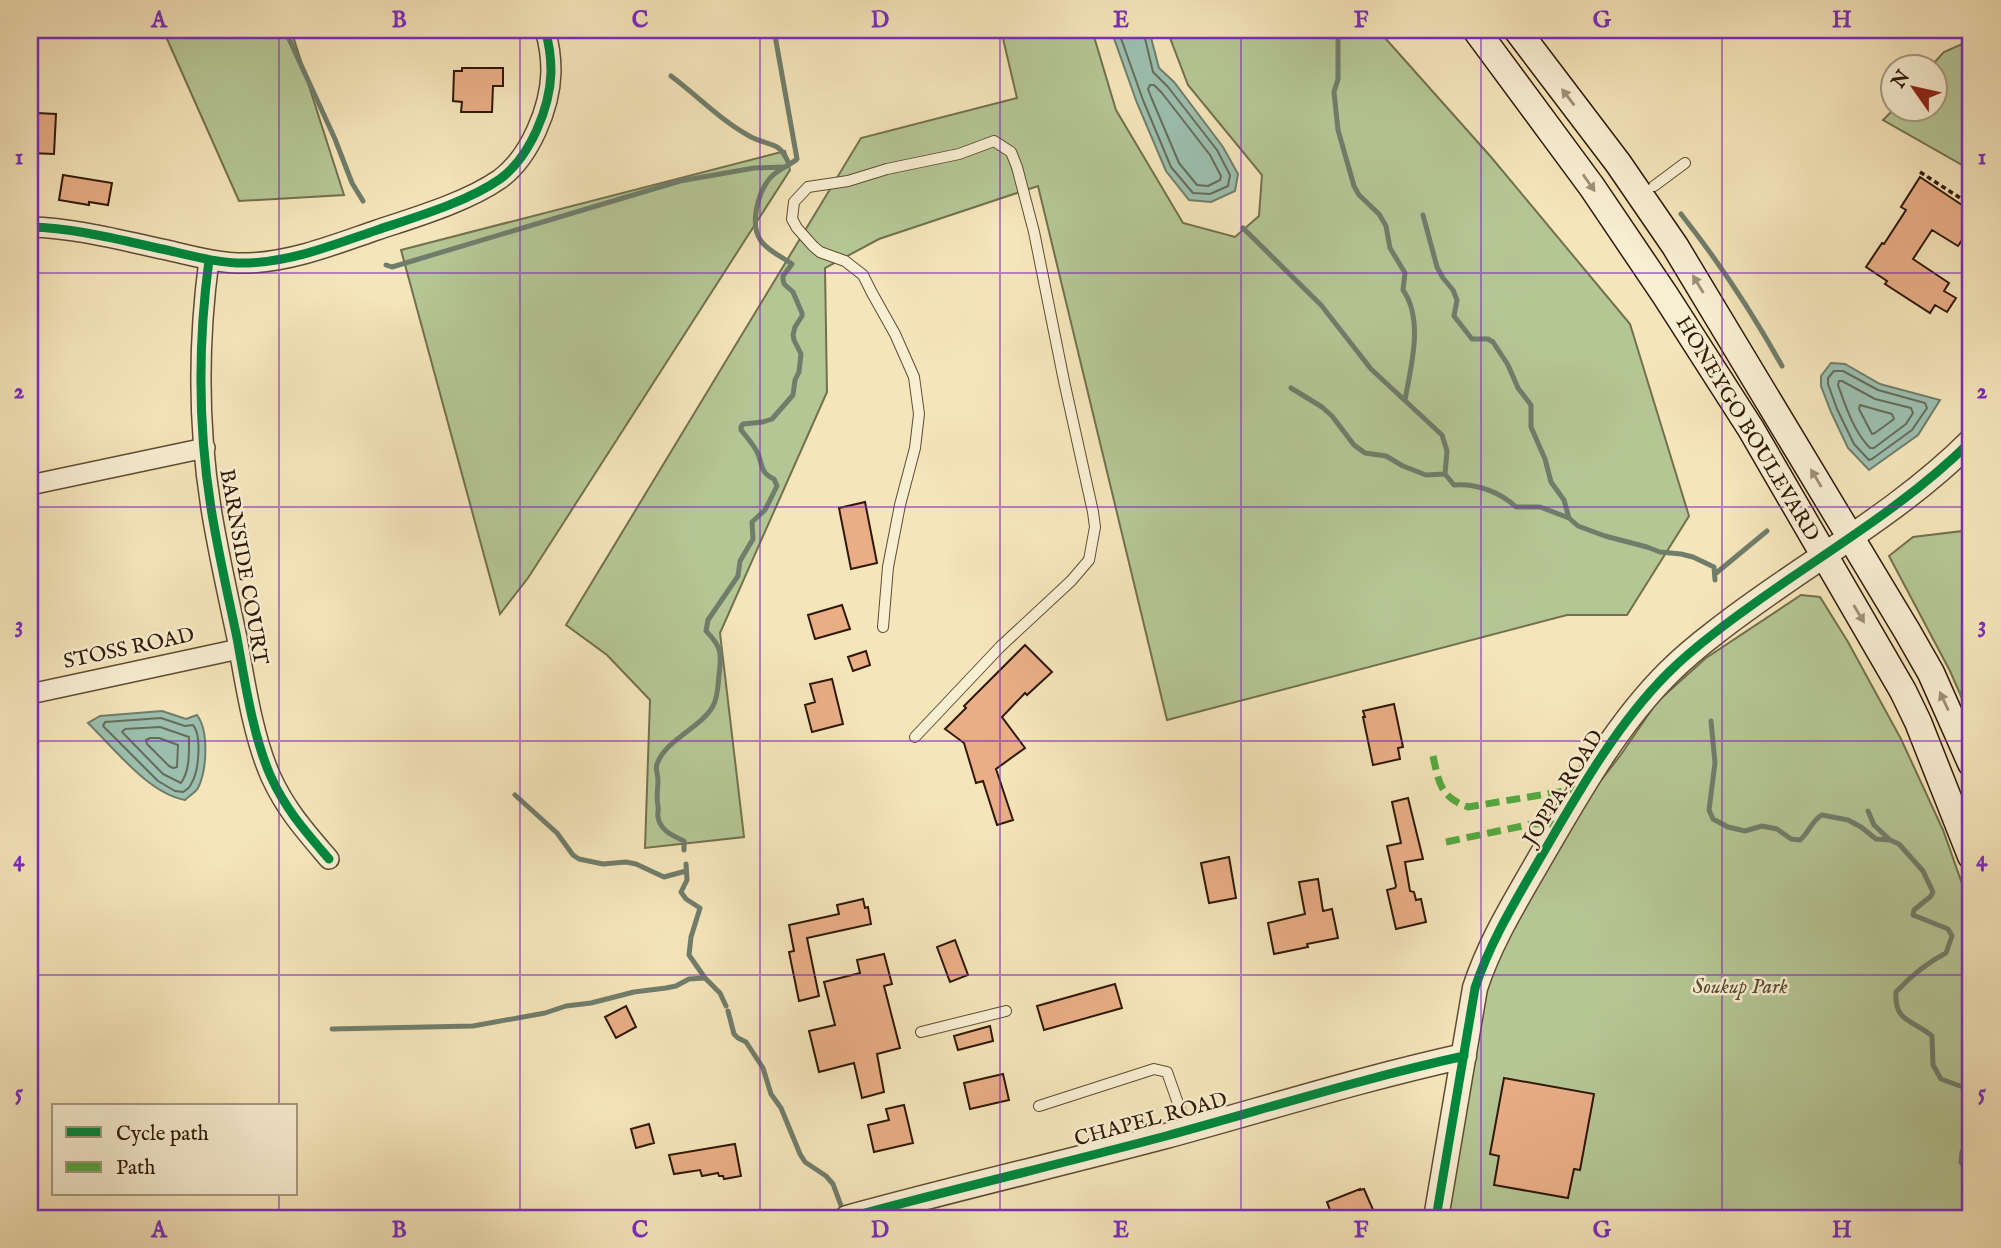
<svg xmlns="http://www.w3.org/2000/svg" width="2001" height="1248" font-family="'IM FELL English',serif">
<rect width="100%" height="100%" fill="#f5e5ba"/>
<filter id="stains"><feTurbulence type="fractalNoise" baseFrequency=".00286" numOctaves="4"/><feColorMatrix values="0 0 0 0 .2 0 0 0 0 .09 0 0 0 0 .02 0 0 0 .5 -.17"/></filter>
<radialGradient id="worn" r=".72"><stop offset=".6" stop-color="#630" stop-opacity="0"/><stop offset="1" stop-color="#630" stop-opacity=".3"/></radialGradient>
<path fill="#b5c695" stroke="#72704e" stroke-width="2" d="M 163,30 L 291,30 L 344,195 L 239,201 Z
M 1001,30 L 1092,30 L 1116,110 L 1183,223 L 1235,237 L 1259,216 L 1262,175 L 1188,85 L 1167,30 L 1378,30 L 1491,157 L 1630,324 L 1689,516 L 1627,615 L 1567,615 L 1167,720 L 1038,186 L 879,239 L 825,268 L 827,392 L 720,633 L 744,837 L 645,848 L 650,700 L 607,655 L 566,625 L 861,138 L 1017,98 Z
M 1971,40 L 1971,170 L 1883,120 L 1894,109 L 1934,108 L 1934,66 L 1931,66 L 1944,52 Z
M 785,151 L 790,170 L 528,578 L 500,614 L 401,250 Z
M 1971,530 L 1971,719 L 1950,671 L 1889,556 L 1913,537 Z
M 1801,595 L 1820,597 L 1848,642 L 1901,739 L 1943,830 L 1971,909 L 1971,1218 L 1446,1218 L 1482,1005 L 1499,955 L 1583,803 L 1620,756 L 1657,702 L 1706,658 Z"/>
<path fill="#9cbfaf" stroke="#707d6b" stroke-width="2" d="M 1111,30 L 1149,30 L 1159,68 L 1174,82 L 1223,147 L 1238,174 L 1235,191 L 1211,202 L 1189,200 L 1166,171 L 1137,103 Z
M 1831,363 L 1845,364 L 1880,384 L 1940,400 L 1918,435 L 1869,470 L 1848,448 L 1831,412 L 1821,386 L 1821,376 Z
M 162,711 L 186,719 L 197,715 C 209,731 207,770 198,788 C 195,793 189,796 185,800 C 148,793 115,749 88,723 L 100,716 Z"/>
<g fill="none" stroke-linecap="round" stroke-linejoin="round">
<path stroke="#666c5a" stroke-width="2" d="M 1118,30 L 1143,100 L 1171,167 L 1193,193 L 1210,194 L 1228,186 L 1230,175 L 1217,150 L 1168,87 L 1153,72 L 1143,30
M 1150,85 L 1154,85 L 1162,93 L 1210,155 L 1221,176 L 1220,180 L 1208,186 L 1197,185 L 1179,163 L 1151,97 L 1148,89 Z
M 1834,371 L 1843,371 L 1878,390 L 1925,403 L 1927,408 L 1912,430 L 1872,459 L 1869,460 L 1854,444 L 1837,409 L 1828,384 L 1828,378 Z
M 1839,381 L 1842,381 L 1875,399 L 1911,408 L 1913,413 L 1906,424 L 1874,448 L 1870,448 C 1854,432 1846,407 1838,385 Z
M 1860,405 L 1892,414 L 1894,419 L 1875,433 L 1872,434 L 1859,409 Z
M 161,718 L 185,726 L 193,725 C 202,735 199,772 191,784 C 190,788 186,790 183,792 L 175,791 L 158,781 L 103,726 L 105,722 Z
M 160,727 L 189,737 C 189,753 190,770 181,783 L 163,774 L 122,732 L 125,729 Z
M 150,738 L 159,738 L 178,745 L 177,767 L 173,768 L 169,766 L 147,744 L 146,740 Z"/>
<path stroke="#707d6b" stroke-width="5" d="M 285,30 L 335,139 L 352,183 L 363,201
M 1338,30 L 1338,79 L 1334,92 L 1338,130 L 1354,186 L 1359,195 L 1379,214 L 1386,226 L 1390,248 L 1405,273 L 1403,290 C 1424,320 1411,366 1405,400
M 671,76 C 698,96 721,121 751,137 C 771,147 779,140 789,164
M 1681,214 C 1719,262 1752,312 1782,366
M 1423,215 L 1437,267 L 1443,278 L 1453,290 L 1457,300 L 1454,316 L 1472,339 L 1488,339 L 1493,342 L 1508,365 L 1518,388 L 1531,405 L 1531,427 L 1545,459 L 1551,482 L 1564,500 L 1569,518
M 1243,228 L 1321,305 L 1371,369 L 1442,435 L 1447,451 L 1445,474 L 1454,485 C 1476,483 1500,492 1516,507 L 1540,507 L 1569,518 L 1578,526 L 1605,536 L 1647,547 L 1660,552 L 1681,554 L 1693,557 L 1714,567 L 1715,580
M 386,265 L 392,267 L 680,181 L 754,168 L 783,167
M 1291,388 L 1322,407 L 1332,416 L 1354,445 L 1365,453 L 1386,456 L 1403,466 L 1426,475 L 1445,474
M 1715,574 L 1767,531
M 1711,721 L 1715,763 L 1709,810 L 1713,819 L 1728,827 L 1745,831 L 1762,826 L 1777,829 L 1791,839 L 1800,840 C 1809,833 1812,820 1822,815 L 1848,820 L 1861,827 L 1876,839 L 1890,840 L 1899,844 L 1923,871 L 1933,892 L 1931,896 L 1914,910 L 1913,915 L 1948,929 L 1952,936 L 1946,953 C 1926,963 1911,976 1896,992 C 1894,1023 1914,1020 1932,1036 L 1933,1065 L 1941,1079 L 1971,1090
M 515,795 L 557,833 L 573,855 L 579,859 L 603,864 L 626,862 L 636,864 L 664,877 L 686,871
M 1868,811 L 1874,825 L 1890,840
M 684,850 L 684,841 C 674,836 660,831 658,817 C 657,813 659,810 658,806 C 656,797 658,790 658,780 C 658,774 655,770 657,764 C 666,739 701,728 713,706 C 718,697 718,685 719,675 C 722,653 721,646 706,631 L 708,620 L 738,576 L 740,561 L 753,539 L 752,522 L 765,510 L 777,486 L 774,479 C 758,472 764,463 756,450 C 752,443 746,436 741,430 L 741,427 L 743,424 L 763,422 L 772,419 L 793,395 L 795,380 L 799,372 L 801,354 L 794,340 L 793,335 L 795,327 L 802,316 L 802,313 L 793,292 L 784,284 L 783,279 L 783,276 L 792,264 C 782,257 768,251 761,241 C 749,224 758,193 770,178 C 778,169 789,166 797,159 L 774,30
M 686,864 L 687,880 L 681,892 L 686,899 L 700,908 L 691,937 L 689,955 L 705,978 L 720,993 L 726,1006
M 728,1011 L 734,1034 L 738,1038 L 746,1042 L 763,1068 L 771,1094 L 781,1108 L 800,1154 L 805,1162 L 826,1176 L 833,1184 L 843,1211
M 332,1029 L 473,1026 L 545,1013 L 566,1006 L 591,1003 L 634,992 L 666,988 L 676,986 L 689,979 L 705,978
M 1971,1136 L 1962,1152 L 1961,1162 L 1971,1177"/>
</g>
<path fill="#e9ae86" stroke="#2f1906" stroke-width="2" d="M 462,68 L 503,68 L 503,86 L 493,86 L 492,112 L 461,112 L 462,102 L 453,101 L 454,71 L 462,71 Z
M 37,113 L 56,114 L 54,154 L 30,153 L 30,115 L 36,116 Z
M 63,175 L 112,183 L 108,205 L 89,202 L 89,205 L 59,200 Z
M 1920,177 L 1971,211 L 1971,227 L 1958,246 L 1932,230 L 1913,259 L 1949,283 L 1944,291 L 1956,298 L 1947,312 L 1935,305 L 1930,313 L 1885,284 L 1887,281 L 1866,267 L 1882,243 L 1884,244 L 1906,210 L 1901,207 Z
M 865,502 L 877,563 L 851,569 L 839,508 Z
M 842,605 L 850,629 L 815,639 L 808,615 Z
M 1025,645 L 1052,672 L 1027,695 L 1025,693 L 1002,717 L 1025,748 L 996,769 L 1013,820 L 997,825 L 983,781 L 976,783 L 964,743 L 945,729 L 966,708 L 964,706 Z
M 866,651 L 870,665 L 853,671 L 848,657 Z
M 832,679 L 843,724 L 812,732 L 805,705 L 815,702 L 810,684 Z
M 1394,704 L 1403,747 L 1398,748 L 1400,759 L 1373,765 L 1363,717 L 1365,717 L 1363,711 Z
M 1408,798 L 1423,859 L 1405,862 L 1410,891 L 1414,892 L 1416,900 L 1421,899 L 1426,922 L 1396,929 L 1387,890 L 1395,888 L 1396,886 L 1387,846 L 1401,843 L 1392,802 Z
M 1229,857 L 1236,898 L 1209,903 L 1201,863 Z
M 1318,879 L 1323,911 L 1332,909 L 1338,938 L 1307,944 L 1308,947 L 1274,954 L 1268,923 L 1305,914 L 1299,882 Z
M 863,899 L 865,908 L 868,907 L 871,924 L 807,938 L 819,996 L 799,1001 L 789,952 L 794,951 L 789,925 L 839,914 L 837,905 Z
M 955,940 L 968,975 L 950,982 L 937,947 Z
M 884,954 L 892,984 L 884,986 L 900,1048 L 877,1054 L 884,1092 L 862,1098 L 854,1063 L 819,1072 L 809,1031 L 835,1025 L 824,982 L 860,973 L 857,960 Z
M 1115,984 L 1122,1008 L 1044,1030 L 1037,1006 Z
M 626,1006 L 636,1027 L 616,1038 L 605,1017 Z
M 990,1026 L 993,1041 L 958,1050 L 954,1036 Z
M 1003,1074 L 1009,1100 L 970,1109 L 964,1083 Z
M 1504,1078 L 1594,1094 L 1580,1170 L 1574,1169 L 1568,1198 L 1494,1185 L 1499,1156 L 1490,1154 Z
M 904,1105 L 913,1143 L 874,1152 L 868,1125 L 889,1120 L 886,1109 Z
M 649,1124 L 654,1143 L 636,1148 L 631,1129 Z
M 735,1144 L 741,1176 L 724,1179 L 723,1176 L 719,1176 L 718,1173 L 702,1176 L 700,1170 L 674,1174 L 669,1155 Z
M 1360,1189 L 1360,1190 L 1364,1189 L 1374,1212 L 1360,1218 L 1333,1218 L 1327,1202 Z"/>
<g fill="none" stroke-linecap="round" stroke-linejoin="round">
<defs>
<path id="service" d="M 1654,186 L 1685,163
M 883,627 L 888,567 L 900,505 L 915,448 L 919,414 L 914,377 L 895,334 L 872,293 L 863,275 L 845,261 L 820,252 L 813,246 L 797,228 L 792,219 L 794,202 L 808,187 L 848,181 L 887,169 L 959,154 L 994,141 L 1011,152 L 1017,167 L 1034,232 L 1064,381 L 1093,512 L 1095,527 L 1089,560 L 1071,581 L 1000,647 L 915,737
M 921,1032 L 1006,1011
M 1039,1106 L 1154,1069 L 1167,1072 L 1187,1129"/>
<path id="minor" d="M 30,227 C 77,228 124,241 171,251 C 196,257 223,264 249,263 C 294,261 336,244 377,230 C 416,217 467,202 500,179 C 530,157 550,108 551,72 C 551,58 549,43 545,30
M 209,260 C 198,342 198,426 211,508 C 218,552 228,595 237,638 C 245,682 253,737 271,777 C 286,810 306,832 329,859
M 30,485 L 205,448
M 30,694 L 239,649"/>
<path id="tertiary" d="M 847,1218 C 953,1189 1060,1164 1166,1136 C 1265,1109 1364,1078 1464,1056
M 1436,1218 L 1475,988 C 1490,942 1515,902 1539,860 C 1577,795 1615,726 1668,673 C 1683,658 1700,644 1717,631 C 1800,566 1896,516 1971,441"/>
<path id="secondary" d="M 1476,30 L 1592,187 L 1665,295 L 1751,429 L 1903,691 L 1918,722 L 1971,856
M 1517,30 L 1618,163 L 1675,246 L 1907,631 L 1931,673 L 1971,763"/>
</defs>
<use href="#service" stroke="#604c33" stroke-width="12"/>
<use href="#minor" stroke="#604c33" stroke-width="22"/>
<use href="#tertiary" stroke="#604c33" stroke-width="27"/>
<use href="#secondary" stroke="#2f1906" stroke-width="29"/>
<path stroke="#2f1906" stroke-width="3.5" stroke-dasharray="5 3.5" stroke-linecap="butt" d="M 1920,172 L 1971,205"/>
<use href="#service" stroke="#f8eed2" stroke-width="10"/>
<use href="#minor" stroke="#f8eed2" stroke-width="19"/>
<use href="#tertiary" stroke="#f8eed2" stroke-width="24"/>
<use href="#secondary" stroke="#f8eed2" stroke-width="26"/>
<path stroke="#54a940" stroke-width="7" stroke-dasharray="14 7" stroke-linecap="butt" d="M 1960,695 L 1971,690
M 1433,756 C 1439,783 1440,797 1468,807 L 1583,788
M 1446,842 L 1532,824 L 1561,824"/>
<defs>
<path id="cycleway" d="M 30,227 C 77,228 124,241 171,251 C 196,257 223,264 249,263 C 294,261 336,244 377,230 C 416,217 467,202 500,179 C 530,157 550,108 551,72 C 551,58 549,43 545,30
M 209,260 C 198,342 198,426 211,508 C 218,552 228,595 237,638 C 245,682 253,737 271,777 C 286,810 306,832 329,859
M 847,1218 C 953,1189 1060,1164 1166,1136 C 1265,1109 1364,1078 1464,1056
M 1436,1218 L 1475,988 C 1490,942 1515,902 1539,860 C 1577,795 1615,726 1668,673 C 1683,658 1700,644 1717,631 C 1800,566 1896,516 1971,441"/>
</defs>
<use href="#cycleway" stroke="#f8eed2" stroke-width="13"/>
<use href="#cycleway" stroke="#00873e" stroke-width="9"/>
</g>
<defs><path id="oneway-solid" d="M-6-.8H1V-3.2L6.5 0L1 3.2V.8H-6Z" transform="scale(1.75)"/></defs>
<g fill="#9e8e76">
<use href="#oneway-solid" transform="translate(1568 97) rotate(-127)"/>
<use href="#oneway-solid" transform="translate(1589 183) rotate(55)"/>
<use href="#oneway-solid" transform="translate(1698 284) rotate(-121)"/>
<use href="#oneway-solid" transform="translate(1816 478) rotate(-121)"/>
<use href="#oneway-solid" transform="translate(1859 614) rotate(59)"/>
<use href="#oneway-solid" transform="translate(1944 701) rotate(-115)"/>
</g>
<path fill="none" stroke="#7b2cbf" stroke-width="2" stroke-opacity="0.55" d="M 279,30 L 279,1106M 520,30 L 520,1218M 760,30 L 760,1218M 1000,30 L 1000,1218M 1241,30 L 1241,1218M 1481,30 L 1481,1218M 1722,30 L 1722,1218M 30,273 L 1971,273M 30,507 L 1971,507M 30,741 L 1971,741M 30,975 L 1971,975M 279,1194 L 279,1218"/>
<g text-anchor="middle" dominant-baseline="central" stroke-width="5" stroke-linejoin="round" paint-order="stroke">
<g font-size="21" fill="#2f1906" stroke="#f8eed2">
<text transform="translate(1747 429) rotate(59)">HONEYGO BOULEVARD</text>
<text transform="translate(243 567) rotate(80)">BARNSIDE COURT</text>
<text transform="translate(129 649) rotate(-12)">STOSS ROAD</text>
<text transform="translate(1564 788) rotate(-58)">JOPPA ROAD</text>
<text transform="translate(1151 1120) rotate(-15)">CHAPEL ROAD</text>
</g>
<g font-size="21" font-style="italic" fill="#574d31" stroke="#f8eed2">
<text x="1740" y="987">Soukup Park</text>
</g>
</g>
<rect width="2001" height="1248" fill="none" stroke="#f5e5ba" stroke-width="77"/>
<rect x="52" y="1104" width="245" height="91" fill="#f8eed2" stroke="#a89980" stroke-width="2"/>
<rect x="66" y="1127" width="35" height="10" fill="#00873e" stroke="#a89980" stroke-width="2"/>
<text x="116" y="1140" font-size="21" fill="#2f1906">Cycle path</text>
<rect x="66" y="1162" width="35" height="10" fill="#54a940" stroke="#a89980" stroke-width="2"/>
<text x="116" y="1174" font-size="21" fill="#2f1906">Path</text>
<g transform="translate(1914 88) rotate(304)"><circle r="33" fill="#f8eed2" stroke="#a89980" stroke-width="2"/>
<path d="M0-5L12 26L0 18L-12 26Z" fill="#8f2418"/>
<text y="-10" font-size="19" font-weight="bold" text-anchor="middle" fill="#2f1906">N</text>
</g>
<rect x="38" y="38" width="1924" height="1172" fill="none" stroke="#7b2cbf" stroke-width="2.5"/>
<g font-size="23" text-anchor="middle" font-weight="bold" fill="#7b2cbf">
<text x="159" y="27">A</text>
<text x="399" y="27">B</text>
<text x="640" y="27">C</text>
<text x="880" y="27">D</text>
<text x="1121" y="27">E</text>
<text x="1361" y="27">F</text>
<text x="1602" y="27">G</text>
<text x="1842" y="27">H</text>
<text x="19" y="164">1</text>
<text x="1982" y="164">1</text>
<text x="19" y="398">2</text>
<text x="1982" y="398">2</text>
<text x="19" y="632">3</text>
<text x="1982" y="632">3</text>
<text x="19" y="866">4</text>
<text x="1982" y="866">4</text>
<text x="19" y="1100">5</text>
<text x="1982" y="1100">5</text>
<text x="159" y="1237">A</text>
<text x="399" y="1237">B</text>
<text x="640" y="1237">C</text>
<text x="880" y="1237">D</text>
<text x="1121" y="1237">E</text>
<text x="1361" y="1237">F</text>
<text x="1602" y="1237">G</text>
<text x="1842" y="1237">H</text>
</g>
<rect width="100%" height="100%" filter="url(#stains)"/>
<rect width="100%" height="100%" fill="url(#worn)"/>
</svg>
